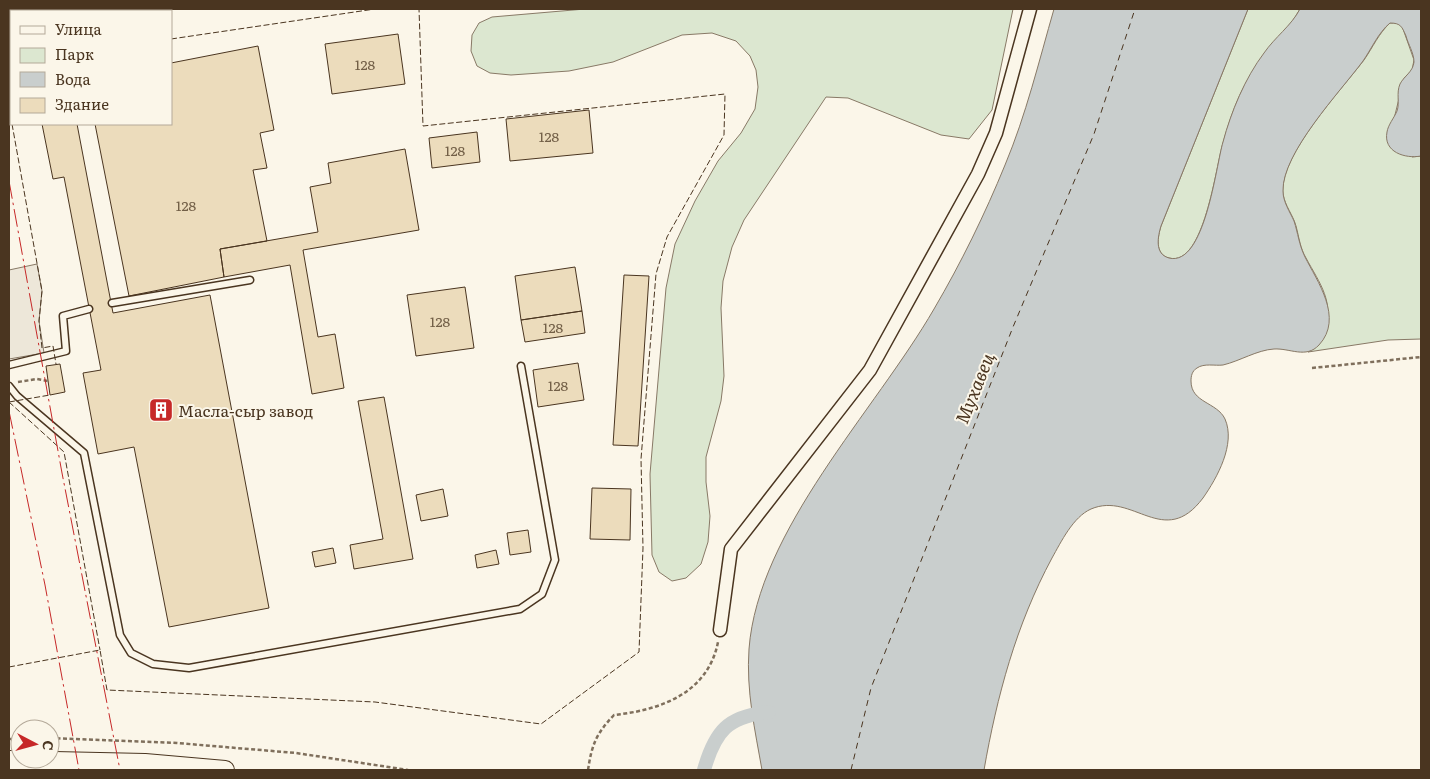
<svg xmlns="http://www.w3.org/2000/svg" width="1430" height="779" font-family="Literata,serif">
<rect width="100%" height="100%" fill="#fbf6e9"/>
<path fill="#dce7d0" stroke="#887966" d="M 585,9 L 1013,9 L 992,110 L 969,139 L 941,135 L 848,98 L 826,97 L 744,220 L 732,247 L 723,281 L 721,308 L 724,376 L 721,401 L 706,457 L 706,482 L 710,516 L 708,542 L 701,564 L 686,578 L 672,581 L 659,572 L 652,555 L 650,474 L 666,288 L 675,244 L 695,201 L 718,161 L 741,133 L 755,109 L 758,87 L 756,70 L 750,56 L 736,41 L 712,33 L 682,35 L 613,62 L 569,71 L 511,75 L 490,73 L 477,66 L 471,51 L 472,35 L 479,23 L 492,17 Z
M 1248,9 L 1300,9 C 1287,33 1264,52 1250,76 C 1238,95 1229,121 1223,143 C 1216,165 1204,268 1169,258 C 1154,254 1158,236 1161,226 Z
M 1390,23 L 1397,23 L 1402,26 L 1414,60 L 1412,70 L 1404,78 L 1394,119 L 1412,157 L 1421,156 L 1421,339 L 1388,340 L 1308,352 C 1318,346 1320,343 1324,332 C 1335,302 1320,284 1306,258 C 1300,248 1299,237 1296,226 C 1293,215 1285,206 1283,194 C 1278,157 1342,89 1364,60 C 1373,47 1379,33 1390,23 Z"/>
<path fill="#ede7d9" stroke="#887966" d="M 37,264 L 42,291 L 39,321 L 44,353 L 9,359 L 9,270 Z"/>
<path fill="#c9cecd" stroke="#887966" d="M 1054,9 L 1248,9 L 1161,226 C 1158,236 1154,254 1169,258 C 1205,267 1216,165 1223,142 C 1231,112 1245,78 1264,53 C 1275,37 1291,26 1300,9 L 1421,9 L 1421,156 C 1405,159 1383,152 1387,132 C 1388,125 1394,118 1397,111 C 1400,103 1396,93 1400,84 C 1404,76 1413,72 1414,62 C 1414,53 1408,44 1406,36 C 1402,27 1401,23 1390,23 C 1378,33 1372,48 1363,61 C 1340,92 1282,153 1283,191 C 1283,202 1290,212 1294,221 C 1298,233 1299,245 1305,257 C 1317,281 1344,318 1319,345 C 1306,359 1290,348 1274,349 C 1257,350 1240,361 1223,365 C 1215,366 1204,363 1197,368 C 1192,371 1191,376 1191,381 C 1191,403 1217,402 1225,419 C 1236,444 1217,478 1203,498 C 1164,550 1133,491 1091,509 C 1073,517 1061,542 1052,558 C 1016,625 997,696 984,770 L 762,770 C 755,730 746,691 749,649 C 758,530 875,411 934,309 C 961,263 985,214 1005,165 C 1026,115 1039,61 1054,9 Z"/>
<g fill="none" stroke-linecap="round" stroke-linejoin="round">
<path stroke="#c9cecd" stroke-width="14" d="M 704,770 C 715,731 728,716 769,712"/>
<path stroke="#4a3520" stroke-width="1" stroke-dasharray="6 5" stroke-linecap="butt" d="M 851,770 L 871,688 L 1013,327 L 1094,134 L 1135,9"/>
</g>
<path fill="#ecdcbc" stroke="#4a3520" d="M 398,34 L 405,84 L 332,94 L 325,44 Z
M 258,46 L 274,130 L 260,133 L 267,168 L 253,170 L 267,241 L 220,249 L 224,277 L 129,296 L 95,124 L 171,124 L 171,63 Z
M 589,110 L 593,153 L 510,161 L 506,119 Z
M 42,124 L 77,124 L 113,313 L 210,295 L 269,608 L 169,627 L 134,447 L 98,454 L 83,373 L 101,370 L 64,177 L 53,179 Z
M 477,132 L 480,162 L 432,168 L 429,138 Z
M 405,149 L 419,230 L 303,250 L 318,337 L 335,334 L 344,388 L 312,394 L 290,265 L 224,277 L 220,249 L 318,232 L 310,187 L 331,183 L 328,163 Z
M 575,267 L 582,311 L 521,320 L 515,276 Z
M 624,275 L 649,276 L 638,446 L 613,445 Z
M 465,287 L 474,348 L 416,356 L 407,295 Z
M 582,311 L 585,333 L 525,342 L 521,320 Z
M 578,363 L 584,400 L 538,407 L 533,370 Z
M 60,364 L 65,392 L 50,395 L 46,366 Z
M 384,397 L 413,559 L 354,569 L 350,545 L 383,539 L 358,401 Z
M 592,488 L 631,489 L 630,540 L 590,539 Z
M 443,489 L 448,516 L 421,521 L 416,495 Z
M 528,530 L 531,552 L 510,555 L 507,533 Z
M 333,548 L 336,563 L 315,567 L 312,552 Z
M 496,550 L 499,564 L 477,568 L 475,555 Z"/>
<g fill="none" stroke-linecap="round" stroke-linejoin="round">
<defs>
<path id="service" d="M 112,303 L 250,280
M 9,365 L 66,351 L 63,316 L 89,309
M 9,386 L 17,396 L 84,453 L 120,635 L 131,653 L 153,664 L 189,668 L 520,609 L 542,594 L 555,560 L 521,366"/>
<path id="minor" d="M 720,630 L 731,549 L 870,370 L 978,174 L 996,133 L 1030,9"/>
<path id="secondary" d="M 9,760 L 145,763 L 225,770"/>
</defs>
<use href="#service" stroke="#4a3520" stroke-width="9"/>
<use href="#minor" stroke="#4a3520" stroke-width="15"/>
<use href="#secondary" stroke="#4a3520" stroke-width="20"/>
<path stroke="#7f6f5c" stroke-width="2.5" stroke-dasharray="4 2.5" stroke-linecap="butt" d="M 1312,368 L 1421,357
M 18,382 L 37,379 L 48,381
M 50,738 L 177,743 L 296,753 L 408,770
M 9,739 L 20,739
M 588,770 C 592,744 596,734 614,715 C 661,710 708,693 718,642"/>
<use href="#service" stroke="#fbf6e9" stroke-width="6"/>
<use href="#minor" stroke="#fbf6e9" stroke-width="12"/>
<use href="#secondary" stroke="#fbf6e9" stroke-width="18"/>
<path stroke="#4a3520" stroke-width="1" stroke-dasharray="6 2.5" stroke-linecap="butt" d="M 171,39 L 375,9
M 9,63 L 11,62
M 9,108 L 11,122
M 12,124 L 42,291 L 39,321 L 42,348 L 53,346 L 56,364
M 9,402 L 64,452 L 100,650
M 9,402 L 50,395
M 9,667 L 100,650 L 107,690 L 375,702 L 541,724 L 639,652 L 643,548 L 641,459 L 656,274 L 667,237 L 724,135 L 725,94 L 423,126 L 419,9"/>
<path stroke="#c62828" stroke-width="1" stroke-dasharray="18 4 2.5 4" stroke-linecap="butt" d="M 9,181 L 62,473 L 120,770
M 9,411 L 45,585 L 79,770"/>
</g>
<defs>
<symbol id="building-square" viewBox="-11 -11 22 22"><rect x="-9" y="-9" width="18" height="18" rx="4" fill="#c62828" stroke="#fbf6e9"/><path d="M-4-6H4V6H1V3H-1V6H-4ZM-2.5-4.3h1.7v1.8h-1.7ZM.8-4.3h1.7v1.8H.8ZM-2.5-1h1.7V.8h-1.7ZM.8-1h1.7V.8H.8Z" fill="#fff"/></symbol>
</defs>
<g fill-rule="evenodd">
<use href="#building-square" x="147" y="396" width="28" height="28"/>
</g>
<g text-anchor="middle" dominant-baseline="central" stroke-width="4" stroke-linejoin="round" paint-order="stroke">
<g font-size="14" fill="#725f47">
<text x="365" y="64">128</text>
<text x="549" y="136">128</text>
<text x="455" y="150">128</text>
<text x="186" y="205">128</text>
<text x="440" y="321">128</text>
<text x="553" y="327">128</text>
<text x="558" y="385">128</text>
</g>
<g font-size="16" fill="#4a3520" stroke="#fbf6e9" text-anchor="start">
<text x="178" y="410">Масла-сыр завод</text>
</g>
<g font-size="18" font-style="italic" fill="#4a3520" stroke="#fbf6e9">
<text transform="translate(974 388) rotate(-68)">Мухавец</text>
</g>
</g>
<rect width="1430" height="779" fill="none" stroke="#4a3520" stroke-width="20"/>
<rect x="10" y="10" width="162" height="115" fill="#fbf6e9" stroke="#b4a999"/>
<rect x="20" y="26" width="25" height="8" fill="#fbf6e9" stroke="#b4a999"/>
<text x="55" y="35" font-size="15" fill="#4a3520">Улица</text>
<rect x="20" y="48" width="25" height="15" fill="#dce7d0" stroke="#b4a999"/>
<text x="55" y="60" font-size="15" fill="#4a3520">Парк</text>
<rect x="20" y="72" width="25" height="15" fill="#c9cecd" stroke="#b4a999"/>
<text x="55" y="85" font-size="15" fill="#4a3520">Вода</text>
<rect x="20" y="98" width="25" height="15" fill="#ecdcbc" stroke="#b4a999"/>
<text x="55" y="110" font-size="15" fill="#4a3520">Здание</text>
<g transform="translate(35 744) rotate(96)"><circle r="24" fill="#fbf6e9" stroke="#b4a999"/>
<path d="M0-4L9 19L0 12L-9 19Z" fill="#c62828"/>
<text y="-8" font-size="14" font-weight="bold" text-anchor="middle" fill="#4a3520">С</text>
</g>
</svg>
